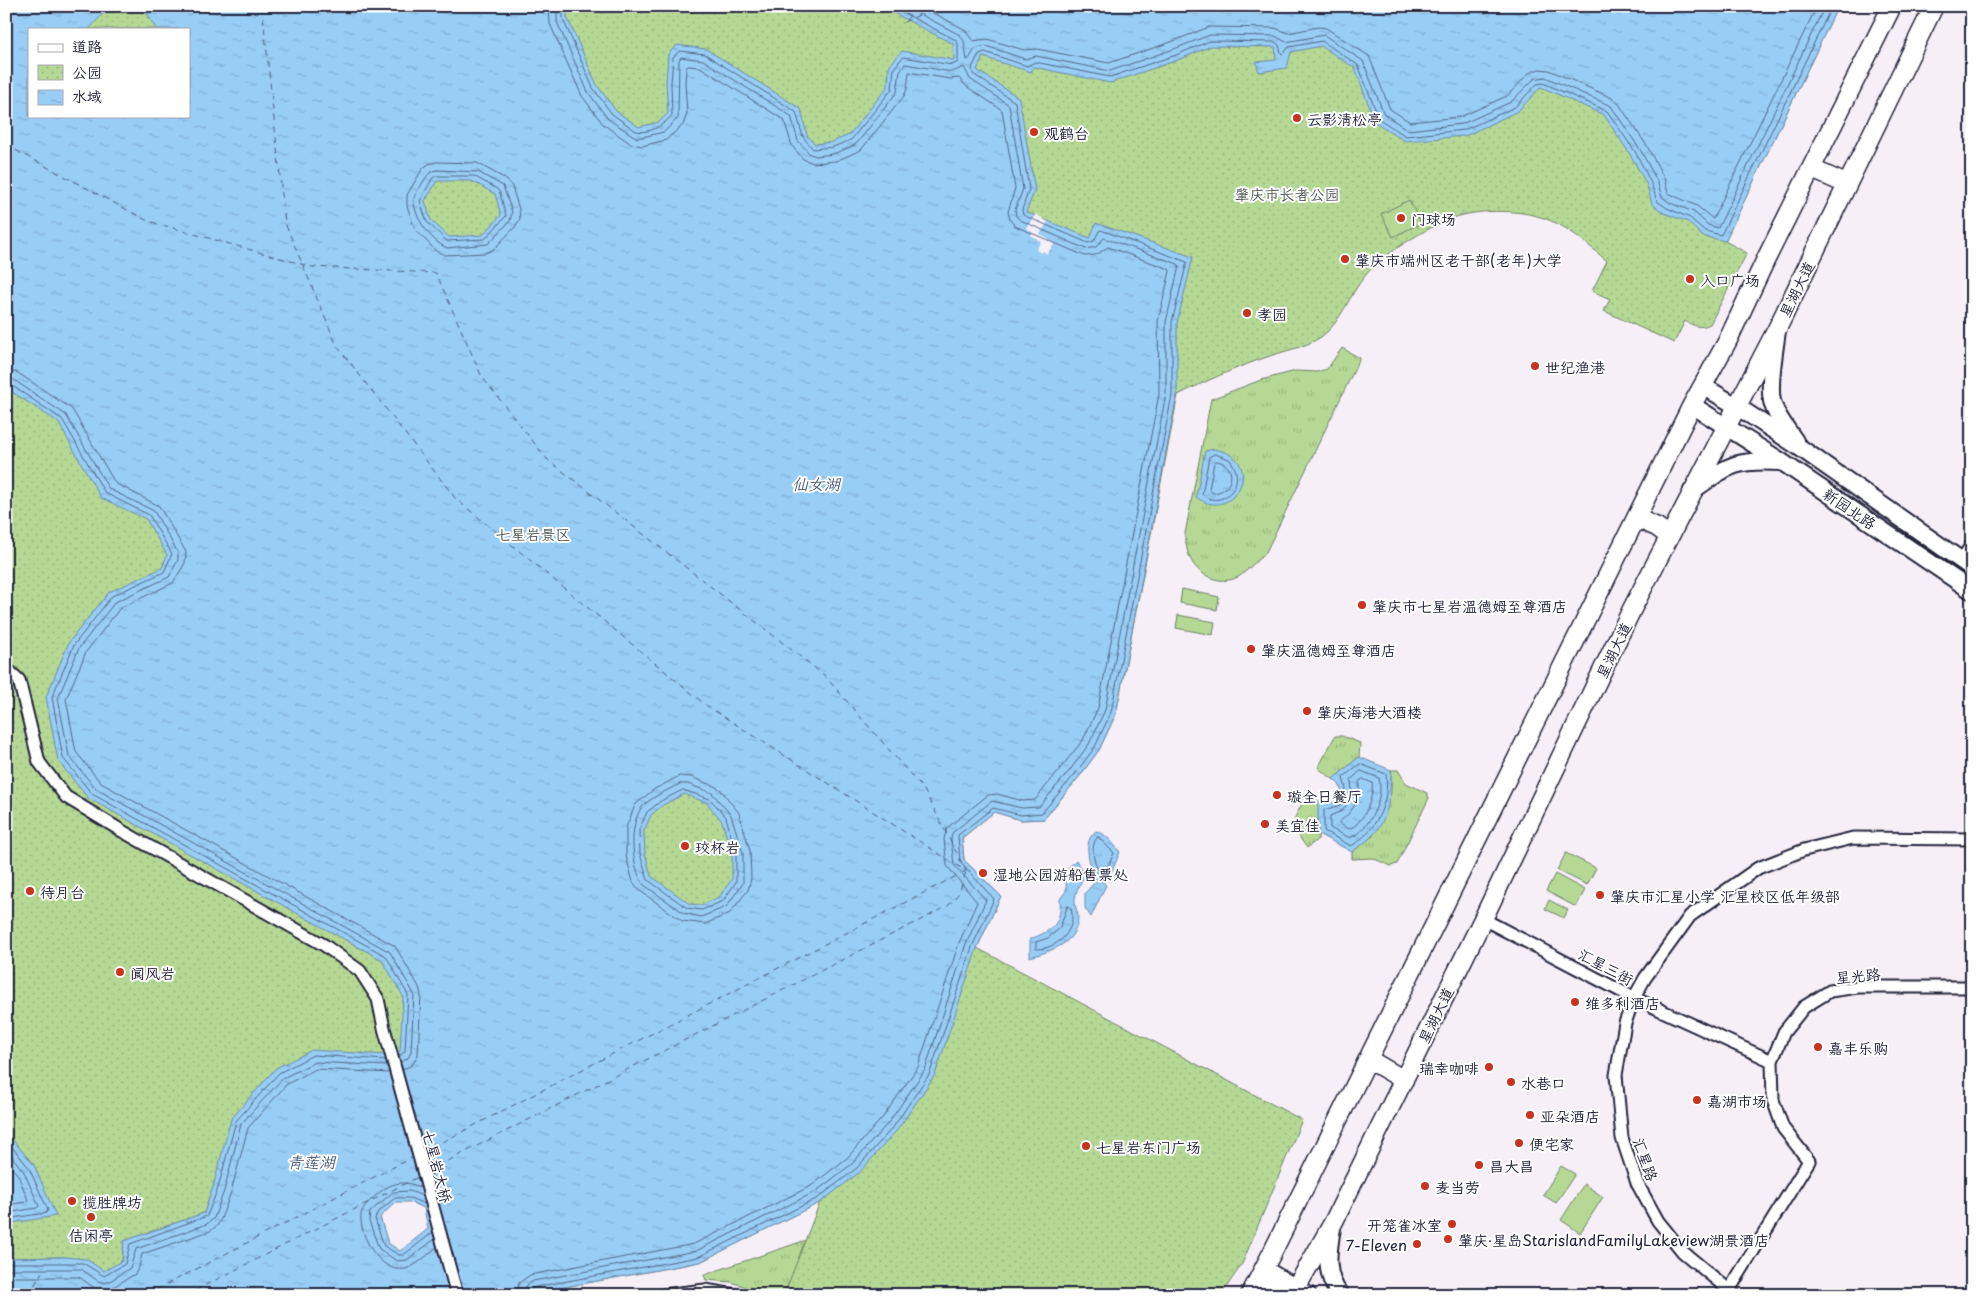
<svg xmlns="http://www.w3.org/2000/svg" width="1978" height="1301" font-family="'Playpen Sans','LXGW WenKai TC',sans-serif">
<defs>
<pattern id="grass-tufts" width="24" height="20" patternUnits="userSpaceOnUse" patternTransform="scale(1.25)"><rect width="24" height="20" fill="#b5d994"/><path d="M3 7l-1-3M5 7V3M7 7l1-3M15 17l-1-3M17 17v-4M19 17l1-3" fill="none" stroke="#9bba80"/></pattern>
<pattern id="park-dots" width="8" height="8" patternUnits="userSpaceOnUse" patternTransform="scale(1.25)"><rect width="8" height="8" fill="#b5d994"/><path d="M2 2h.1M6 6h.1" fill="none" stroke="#9bba80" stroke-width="1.8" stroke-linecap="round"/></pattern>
<pattern id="water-ripples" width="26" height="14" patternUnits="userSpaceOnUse" patternTransform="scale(1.25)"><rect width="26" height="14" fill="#98cdf6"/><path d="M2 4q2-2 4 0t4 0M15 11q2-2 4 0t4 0" fill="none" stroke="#83b0d4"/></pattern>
</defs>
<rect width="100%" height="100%" fill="#f6eff7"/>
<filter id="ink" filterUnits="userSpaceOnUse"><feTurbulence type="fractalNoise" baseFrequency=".02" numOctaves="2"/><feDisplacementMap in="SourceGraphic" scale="10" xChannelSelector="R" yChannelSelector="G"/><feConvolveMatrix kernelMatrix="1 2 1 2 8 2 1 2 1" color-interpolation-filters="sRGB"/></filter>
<g filter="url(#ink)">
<path fill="url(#grass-tufts)" stroke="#6c7e68" d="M 1342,348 L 1360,358 L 1265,554 C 1256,560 1247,572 1238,577 C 1232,580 1225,581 1219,580 C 1194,575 1186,556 1185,534 L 1211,399 L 1261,380 L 1296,371 L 1317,372 L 1327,369 Z
M 1335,736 L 1342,736 L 1360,743 L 1359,757 L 1333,779 L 1318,768 Z
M 1391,770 L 1398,770 L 1406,783 L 1427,793 L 1429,798 L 1397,864 L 1391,866 L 1372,858 L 1352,859 L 1352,852 L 1373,836 L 1391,793 Z
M 1307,794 L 1318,801 L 1319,806 L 1318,839 L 1307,848 C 1287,820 1293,823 1307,794 Z
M 815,1237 L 841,1295 L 771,1295 L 731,1282 L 706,1280 L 704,1275 Z"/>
<path fill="url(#park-dots)" stroke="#6c7e68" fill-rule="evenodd" d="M 6,6 L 1838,6 L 1725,241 L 1747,253 L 1710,324 C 1700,329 1694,326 1685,321 L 1674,343 L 1604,311 L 1610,299 L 1592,291 L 1607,261 C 1589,246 1572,229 1549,220 C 1524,210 1490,209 1463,215 C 1435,222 1383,253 1365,276 C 1349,295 1341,323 1321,337 C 1304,348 1283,351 1264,358 C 1235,368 1206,381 1178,395 L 1116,714 L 1099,750 L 1079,777 L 1044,819 L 1021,820 L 994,812 L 962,838 L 964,860 L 1001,896 L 977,948 L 1302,1120 L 1242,1264 L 1221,1295 L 784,1295 L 820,1202 L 700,1262 L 522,1295 L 385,1055 L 213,1187 L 204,1213 L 124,1241 L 122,1261 L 104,1272 L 65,1257 L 6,1258 ZM 29,29 L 189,29 L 189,116 L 29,116 Z"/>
<path fill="#b5d994" stroke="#6c7e68" d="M 1409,200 L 1421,223 L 1393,237 L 1381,214 Z
M 1182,589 L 1219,597 L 1217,610 L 1180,603 Z
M 1178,615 L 1215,622 L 1213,635 L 1176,628 Z
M 1566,853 L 1596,868 L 1587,885 L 1557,870 Z
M 1555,874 L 1585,890 L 1576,907 L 1546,891 Z
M 1549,900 L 1568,910 L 1564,918 L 1545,909 Z
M 1561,1166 L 1575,1174 L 1556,1203 L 1543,1195 Z
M 1584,1184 L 1603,1197 L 1580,1233 L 1561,1220 Z"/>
<path fill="url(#water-ripples)" stroke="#6989ab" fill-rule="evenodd" d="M 6,6 L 110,6 L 89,29 L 29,29 L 29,116 L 189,116 L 189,29 L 156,29 L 148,15 L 138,6 L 568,6 L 567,17 L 597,85 L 616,111 L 639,127 L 659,122 L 668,113 L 666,83 L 668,54 L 677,45 L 706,49 L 801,109 L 807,135 L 815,144 L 832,142 L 849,135 L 888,86 L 889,66 L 902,51 L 954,60 L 953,44 L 880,6 L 1838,6 L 1725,241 L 1702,236 L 1688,222 L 1664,213 L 1652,204 L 1647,185 L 1631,156 L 1604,115 L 1541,87 L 1518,111 L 1465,136 L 1405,141 L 1375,122 L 1355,68 L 1321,46 L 1291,52 L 1287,68 L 1259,72 L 1256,62 L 1276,60 L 1275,47 L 1211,46 L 1178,60 L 1110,83 L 1034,67 L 1031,72 L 983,57 L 977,70 L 1019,98 L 1035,190 L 1026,212 L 1090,238 L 1096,223 L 1193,257 L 1177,323 L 1177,395 L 1116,714 L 1099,750 L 1079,777 L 1044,819 L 1021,820 L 994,812 L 962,838 L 964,860 L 1001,896 L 977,948 L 935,1075 L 898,1129 L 860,1172 L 821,1202 L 700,1262 L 522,1295 L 6,1295 L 6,1258 L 65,1257 L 86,1259 L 104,1271 L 122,1261 L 124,1241 L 204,1213 L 213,1187 L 231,1119 L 276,1068 L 312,1050 L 385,1055 L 400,1051 L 403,996 L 382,960 L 88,798 L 58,761 L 46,697 L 69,642 L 109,592 L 162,568 L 167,555 L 146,519 L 101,498 L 58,422 L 6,388 ZM 437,181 L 472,181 L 495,194 L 501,215 L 483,235 L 449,237 L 431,220 L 425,201 ZM 684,794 L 707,803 L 722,821 L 732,855 L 732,879 L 719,897 L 701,905 L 690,904 L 651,876 L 645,853 L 644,831 L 651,815 L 663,805 ZM 396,1202 L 409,1202 L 424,1208 L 428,1229 L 400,1251 L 388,1243 L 380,1217 Z
M 1214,449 C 1269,458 1234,526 1196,497 L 1205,451 Z
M 1359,757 L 1391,770 C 1391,792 1389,821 1371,837 C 1366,843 1358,847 1352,852 L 1318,834 L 1318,801 L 1329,803 L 1336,802 L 1341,789 L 1339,784 L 1333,779 Z
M 1096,831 C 1106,833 1113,844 1120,852 L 1108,880 L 1102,878 L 1096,879 C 1090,865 1081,842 1096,831 Z
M 1076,860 L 1085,875 C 1079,885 1074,894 1075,905 C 1076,909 1078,913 1078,917 C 1077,944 1051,951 1030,957 L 1030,939 C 1052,931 1062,924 1060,899 L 1066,891 L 1067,869 Z
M 1102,881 L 1106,885 L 1091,917 L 1085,908 L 1085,893 L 1095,882 Z
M 6,1132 L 34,1165 L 56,1216 L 6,1224 Z"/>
<path fill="#f6eff7" d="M 1036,214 L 1048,222 L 1040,234 L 1055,243 L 1047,254 L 1043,251 L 1042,253 L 1036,250 L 1041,242 L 1031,235 L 1032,232 L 1026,228 Z"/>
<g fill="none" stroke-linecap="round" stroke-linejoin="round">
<path stroke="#516686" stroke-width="1" d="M 563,6 L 563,19 L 593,88 L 612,114 L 636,131 C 650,134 664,125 672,115 L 671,83 L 673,57 L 680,51 L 705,54 L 796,112 L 803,137 L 813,149 L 833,147 L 851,140 L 892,89 L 894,68 L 903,57 L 952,65 L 958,62 L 958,44 L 956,40 L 890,6
M 904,6 L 960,35 L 964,41 L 967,60 L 969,59 L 975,49 L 986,46 L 1025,59 L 1036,56 L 1110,71 L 1174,49 L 1210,35 L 1275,36 L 1286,42 L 1324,35 L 1363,61 L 1384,114 L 1408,130 L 1462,124 L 1511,102 L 1534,79 L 1545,77 L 1611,106 L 1641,151 L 1657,181 L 1662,197 L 1670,203 L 1694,212 L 1708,225 L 1718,228 L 1825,6
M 920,6 L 964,29 L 973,41 L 987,39 L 1024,50 L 1037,49 L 1109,63 L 1171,42 L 1209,27 L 1275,28 L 1288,33 L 1318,27 L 1326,28 L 1369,56 L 1390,109 L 1410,122 L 1460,117 L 1507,96 L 1529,73 L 1539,69 L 1549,70 L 1612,98 L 1619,104 L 1647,146 L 1664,178 L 1668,193 L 1697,206 L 1713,219 L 1817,6
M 436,162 L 477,163 L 504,178 L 511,184 L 519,209 L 520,219 L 515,227 L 493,250 L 485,253 L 445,255 L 436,251 L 415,229 L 407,206 L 407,195 L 423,168 L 429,164 Z
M 437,170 L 478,172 L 503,186 L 512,212 L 510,221 L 488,244 L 447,248 C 431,241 414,218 414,200 C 414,194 420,188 423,182 C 427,176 429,171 437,170 Z
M 436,176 L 474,176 L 497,189 L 500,193 L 506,216 L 485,239 L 447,241 L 427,222 L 420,201 L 432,179 Z
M 6,370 L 18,373 L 72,409 L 115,483 L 159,506 L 186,552 L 185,563 L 173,583 L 120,608 L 86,652 L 66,699 L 76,752 L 101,783 L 395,946 L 419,987 L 421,995 L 418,1055 L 412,1065 L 402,1070
M 6,378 L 14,380 L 66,415 L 109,489 L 154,511 L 178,553 L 178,560 L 169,577 L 115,602 L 79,648 L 58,698 L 69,756 L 96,789 L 390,952 L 414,994 L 411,1052 L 408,1058 L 401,1062
M 6,384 L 11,385 L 62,419 L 105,493 L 149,515 L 172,554 L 164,572 L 112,596 L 74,645 L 52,697 L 63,758 L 92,794 L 386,956 L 408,995 L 405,1051 L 399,1056
M 1215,454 L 1229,459 C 1250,482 1222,512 1202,494 L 1209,457 Z
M 1217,461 C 1239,465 1233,493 1212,493 L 1209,489 L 1214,463 Z
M 1360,764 L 1386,774 C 1390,801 1376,832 1351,846 L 1324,831 L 1324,810 L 1340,805 L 1346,789 L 1343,778 Z
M 1361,771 L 1379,778 C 1384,799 1370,829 1350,838 L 1330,828 L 1330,816 L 1342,811 L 1346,806 L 1352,791 L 1351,780 Z
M 680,776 L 691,777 L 714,786 L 721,790 L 739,813 L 750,851 L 751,879 L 748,890 L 730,913 L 705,924 L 682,921 L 639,890 L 633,882 L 626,856 L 626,828 L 635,805 L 653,790 Z
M 1363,779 L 1372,783 C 1374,798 1364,823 1349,829 L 1340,824 L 1339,822 C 1352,813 1361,799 1359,782 Z
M 680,784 L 688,784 L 712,793 L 731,815 L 743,853 L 743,883 L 726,907 L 701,917 L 684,913 L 644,885 C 631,868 628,822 643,806 C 653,796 668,790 680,784 Z
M 683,790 L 710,799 L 726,817 L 736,854 L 736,882 L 723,901 L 702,910 L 687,908 L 648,880 L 640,854 L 639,830 L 647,812 L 661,801 Z
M 1098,837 L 1114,853 L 1105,873 L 1099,872 C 1094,862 1089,845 1098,837 Z
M 1068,906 L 1071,908 C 1077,930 1058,949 1036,949 L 1036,942 L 1048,938 L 1059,929 Z
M 6,1139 L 29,1168 L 48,1210 L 46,1213 L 6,1219
M 6,1149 L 24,1172 L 39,1206 L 37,1208 L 6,1213
M 6,1161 L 18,1175 L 28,1200 L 26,1202 L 6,1205
M 420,1187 C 399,1178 387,1185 372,1199 C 367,1204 362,1208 361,1215 C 359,1235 380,1274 405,1269 C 417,1266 428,1254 437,1247
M 423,1196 L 410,1191 L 393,1192 L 370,1212 L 369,1221 L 379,1249 L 397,1261 L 407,1260 L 435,1239
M 425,1204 L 410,1198 L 395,1198 L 377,1213 L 375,1219 L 384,1246 L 399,1255 L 403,1255 L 413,1248 L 433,1232
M 6,1263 L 83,1263 L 104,1276 L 125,1264 L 130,1244 L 207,1216 L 218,1188 L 236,1121 L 279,1073 L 313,1055 L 386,1060
M 6,1269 L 81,1269 L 98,1281 L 104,1283 L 110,1281 L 130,1268 L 136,1249 L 207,1224 L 214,1218 L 224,1191 L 241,1124 L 283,1078 L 315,1062 L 387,1066
M 6,1277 L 79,1277 L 96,1289 L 108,1290 L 135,1274 L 139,1267 L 142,1254 L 210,1231 L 217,1226 L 221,1219 L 231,1192 L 248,1128 L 287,1084 L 316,1069 L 389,1073
M 516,1295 L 519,1283 L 530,1275 L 694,1244 L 811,1186 L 847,1158 L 883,1117 L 918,1067 L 959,943 L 977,902 L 947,866 L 944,839 L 947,828 L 988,795 L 997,794 L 1023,801 L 1035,800 L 1083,740 L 1098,708 L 1159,394 L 1158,321 L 1170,271 L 1169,269 L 1108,247 L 1096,255 L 1085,256 L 1015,226 L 1010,220 L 1008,212 L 1015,188 L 1002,110 L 966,86 L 959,78 L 950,79 L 909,72 L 907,89 L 904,96 L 861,150 L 836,161 L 813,163 L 803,159 L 792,146 L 784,120 L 700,67 L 688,66 L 686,68 L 685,83 L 687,114 L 683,125 L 666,140 L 642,146 L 631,144 L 603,124 L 582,96 L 550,24 L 549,6
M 524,1295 L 526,1286 L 533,1281 L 696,1251 L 815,1192 L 852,1164 L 889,1122 L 925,1070 L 966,944 L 986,900 L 954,865 L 951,839 L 952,833 L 992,801 L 1022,808 L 1039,807 L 1070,770 L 1089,744 L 1105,710 L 1166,394 L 1166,322 L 1179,266 L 1178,264 L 1104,238 L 1096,247 L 1086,249 L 1020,220 L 1016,216 L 1015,210 L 1023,189 L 1009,105 L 970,79 L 964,67 L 952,72 L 905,64 L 900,71 L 897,92 L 858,142 L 853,146 L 833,154 L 816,156 L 810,154 L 798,141 L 791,116 L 703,60 L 681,57 L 679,60 L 678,118 L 664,132 L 637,138 L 608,119 L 588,92 L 557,22 L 557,6
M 530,1295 L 531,1290 L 535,1287 L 698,1257 L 818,1198 L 857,1168 L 894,1126 L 930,1073 L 972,947 L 994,899 L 960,862 L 958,835 L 993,808 L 1021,815 L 1042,813 L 1075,774 L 1095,747 L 1111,712 L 1172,395 L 1172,322 L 1187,262 L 1101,230 L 1099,231 L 1094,241 L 1088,243 L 1023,215 L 1022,210 L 1029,189 L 1015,102 L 973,74 L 972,68 L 979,54 L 985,52 L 1027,66 L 1035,62 L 1110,77 L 1176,55 L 1210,41 L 1275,42 L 1279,45 L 1281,53 L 1283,54 L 1289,47 L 1322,41 L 1358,65 L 1379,119 L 1406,136 L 1464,130 L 1515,107 L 1537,84 L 1543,83 L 1607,111 L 1636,153 L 1651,183 L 1657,201 L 1667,208 L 1690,218 L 1705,231 L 1721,235 L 1832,6"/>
<path stroke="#4b5e7c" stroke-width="1" stroke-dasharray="6 5" stroke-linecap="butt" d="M 262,6 L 285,223 L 337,346 L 456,499 L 707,706 L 966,871
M 906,20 L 919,6
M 904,22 L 939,6
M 6,145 L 148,221 L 312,267 L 436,273 L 482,377 L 547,459 L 824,675 L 924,790 L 966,871
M 423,1152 L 966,871
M 428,1171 L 948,906 L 959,893 L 966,872
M 29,1295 L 42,1272
M 146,1295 L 415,1156
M 186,1295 L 420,1176"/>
<defs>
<path id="street" d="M 1961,561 L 1972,544
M 6,668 L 19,680 L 39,762 L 66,797 L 122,831 L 324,945 L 360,971 L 378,999 L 384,1028 L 457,1295
M 1483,919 L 1634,998 L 1772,1061
M 663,1295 L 705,1290 L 735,1295
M 1726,1295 L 1809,1161 L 1783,1128 L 1773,1100 L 1772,1061 L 1784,1032 L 1804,1007 L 1830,991 L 1858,987 L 1972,987
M 1735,1295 L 1683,1252 L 1658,1221 L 1637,1183 L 1622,1138 L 1616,1075 L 1625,1023 L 1634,998 L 1645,978 L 1690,916 L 1758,868 L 1804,850 L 1853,838 L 1972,839"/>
<path id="secondary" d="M 1777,330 C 1775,349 1768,383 1772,401 C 1775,415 1787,429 1795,441
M 1703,386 L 1738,407 L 1799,447 L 1972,568
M 1692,405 L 1782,462 L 1972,591
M 1692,491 C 1729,465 1735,459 1781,462
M 1332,1228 C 1328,1252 1324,1274 1340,1295
M 1264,1269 L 1308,1295
M 1257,1283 L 1277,1295"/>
<path id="primary" d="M 1812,169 L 1846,184
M 1636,518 L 1657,527 L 1669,536
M 1368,1059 L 1404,1080
M 1250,1295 L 1273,1251 L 1692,405 L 1727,342 L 1766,259 L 1892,6
M 1292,1295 L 1333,1223 L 1483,919 L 1632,609 L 1777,329 L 1934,6"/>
</defs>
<use href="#street" stroke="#22223b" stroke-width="15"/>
<use href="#secondary" stroke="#22223b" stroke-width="20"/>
<use href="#primary" stroke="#22223b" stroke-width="21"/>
<use href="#street" stroke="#fff" stroke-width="11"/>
<use href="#secondary" stroke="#fff" stroke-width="16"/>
<use href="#primary" stroke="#fff" stroke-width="18"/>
</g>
</g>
<g fill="#c8321e" stroke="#fff" stroke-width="2">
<circle cx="1297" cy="118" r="5"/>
<circle cx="1034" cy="132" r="5"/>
<circle cx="1401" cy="218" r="5"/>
<circle cx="1345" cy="259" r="5"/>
<circle cx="1690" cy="279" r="5"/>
<circle cx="1247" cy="313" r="5"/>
<circle cx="1535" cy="366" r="5"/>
<circle cx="1362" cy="605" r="5"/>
<circle cx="1251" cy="649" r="5"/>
<circle cx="1307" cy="711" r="5"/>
<circle cx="1277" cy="795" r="5"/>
<circle cx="1265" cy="824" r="5"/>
<circle cx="685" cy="846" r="5"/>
<circle cx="983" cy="873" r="5"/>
<circle cx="30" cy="891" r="5"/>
<circle cx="1600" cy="895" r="5"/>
<circle cx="120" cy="972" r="5"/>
<circle cx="1575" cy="1002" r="5"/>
<circle cx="1818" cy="1047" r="5"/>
<circle cx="1489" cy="1067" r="5"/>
<circle cx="1511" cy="1082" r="5"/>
<circle cx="1697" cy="1100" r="5"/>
<circle cx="1530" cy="1115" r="5"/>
<circle cx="1519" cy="1143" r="5"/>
<circle cx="1086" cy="1146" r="5"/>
<circle cx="1479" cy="1165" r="5"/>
<circle cx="1425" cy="1186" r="5"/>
<circle cx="72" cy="1201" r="5"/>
<circle cx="91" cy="1217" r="5"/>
<circle cx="1452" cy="1224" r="5"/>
<circle cx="1448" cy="1239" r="5"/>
<circle cx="1417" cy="1244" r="5"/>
</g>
<g text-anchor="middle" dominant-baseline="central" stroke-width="4" stroke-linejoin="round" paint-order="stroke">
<g font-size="15" fill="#22223b" stroke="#fff" text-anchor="start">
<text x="1307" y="118">云影清松亭</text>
<text x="1044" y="132">观鹤台</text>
<text x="1411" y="218">门球场</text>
<text x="1355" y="259">肇庆市端州区老干部(老年)大学</text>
<text x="1700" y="279">入口广场</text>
<text x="1257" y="313">孝园</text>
<text x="1545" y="366">世纪渔港</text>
<text x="1372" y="605">肇庆市七星岩温德姆至尊酒店</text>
<text x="1261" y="649">肇庆温德姆至尊酒店</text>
<text x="1317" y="711">肇庆海港大酒楼</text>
<text x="1287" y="795">璇全日餐厅</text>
<text x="1275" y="824">美宜佳</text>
<text x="695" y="846">珓杯岩</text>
<text x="993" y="873">湿地公园游船售票处</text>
<text x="40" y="891">待月台</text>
<text x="1610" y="895">肇庆市汇星小学 汇星校区低年级部</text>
<text x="130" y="972">阆风岩</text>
<text x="1585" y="1002">维多利酒店</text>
<text x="1828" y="1047">嘉丰乐购</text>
<text x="1479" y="1067" text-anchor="end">瑞幸咖啡</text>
<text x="1521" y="1082">水巷口</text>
<text x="1707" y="1100">嘉湖市场</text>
<text x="1540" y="1115">亚朵酒店</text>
<text x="1529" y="1143">便宅家</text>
<text x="1096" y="1146">七星岩东门广场</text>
<text x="1489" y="1165">昌大昌</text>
<text x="1435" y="1186">麦当劳</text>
<text x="82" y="1201">揽胜牌坊</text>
<text x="1442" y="1224" text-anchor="end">开笼雀冰室</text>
<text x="91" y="1234" text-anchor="middle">佶闲亭</text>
<text x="1458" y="1239">肇庆·星岛StarislandFamilyLakeview湖景酒店</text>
<text x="1407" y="1244" text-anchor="end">7-Eleven</text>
</g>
<g font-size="15" fill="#4e5956" stroke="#fff">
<text x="1287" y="193">肇庆市长者公园</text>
<text x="533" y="533">七星岩景区</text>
</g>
<g font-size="15" fill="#22223b" stroke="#fff">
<text transform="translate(1796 289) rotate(-64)">星湖大道</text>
<text transform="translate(1850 508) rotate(34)">新园北路</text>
<text transform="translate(1613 650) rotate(-64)">星湖大道</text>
<text transform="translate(1606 966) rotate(28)">汇星三街</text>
<text transform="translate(1858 975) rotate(-5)">星光路</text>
<text transform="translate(1435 1015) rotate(-64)">星湖大道</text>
<text transform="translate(1646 1159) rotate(70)">汇星路</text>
<text transform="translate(438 1166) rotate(75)">七星岩大桥</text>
</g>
<g font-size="16" font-style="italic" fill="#4b5e7c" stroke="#fff">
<text x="816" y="483">仙女湖</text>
<text x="311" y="1161">青莲湖</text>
</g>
</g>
<rect width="1978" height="1301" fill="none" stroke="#fff" stroke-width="25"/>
<rect x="12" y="12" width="1953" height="1276" fill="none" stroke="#22223b" stroke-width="2" filter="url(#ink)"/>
<rect x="28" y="28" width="162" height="90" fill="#ffffff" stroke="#a7a7b1"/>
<rect x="38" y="44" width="25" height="8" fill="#ffffff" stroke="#a7a7b1"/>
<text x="72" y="52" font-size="15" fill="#22223b">道路</text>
<rect x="38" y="65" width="25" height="15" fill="url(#park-dots)" stroke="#a7a7b1"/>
<text x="72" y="78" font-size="15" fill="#22223b">公园</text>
<rect x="38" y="90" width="25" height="15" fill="url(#water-ripples)" stroke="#a7a7b1"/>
<text x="72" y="102" font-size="15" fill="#22223b">水域</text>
</svg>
